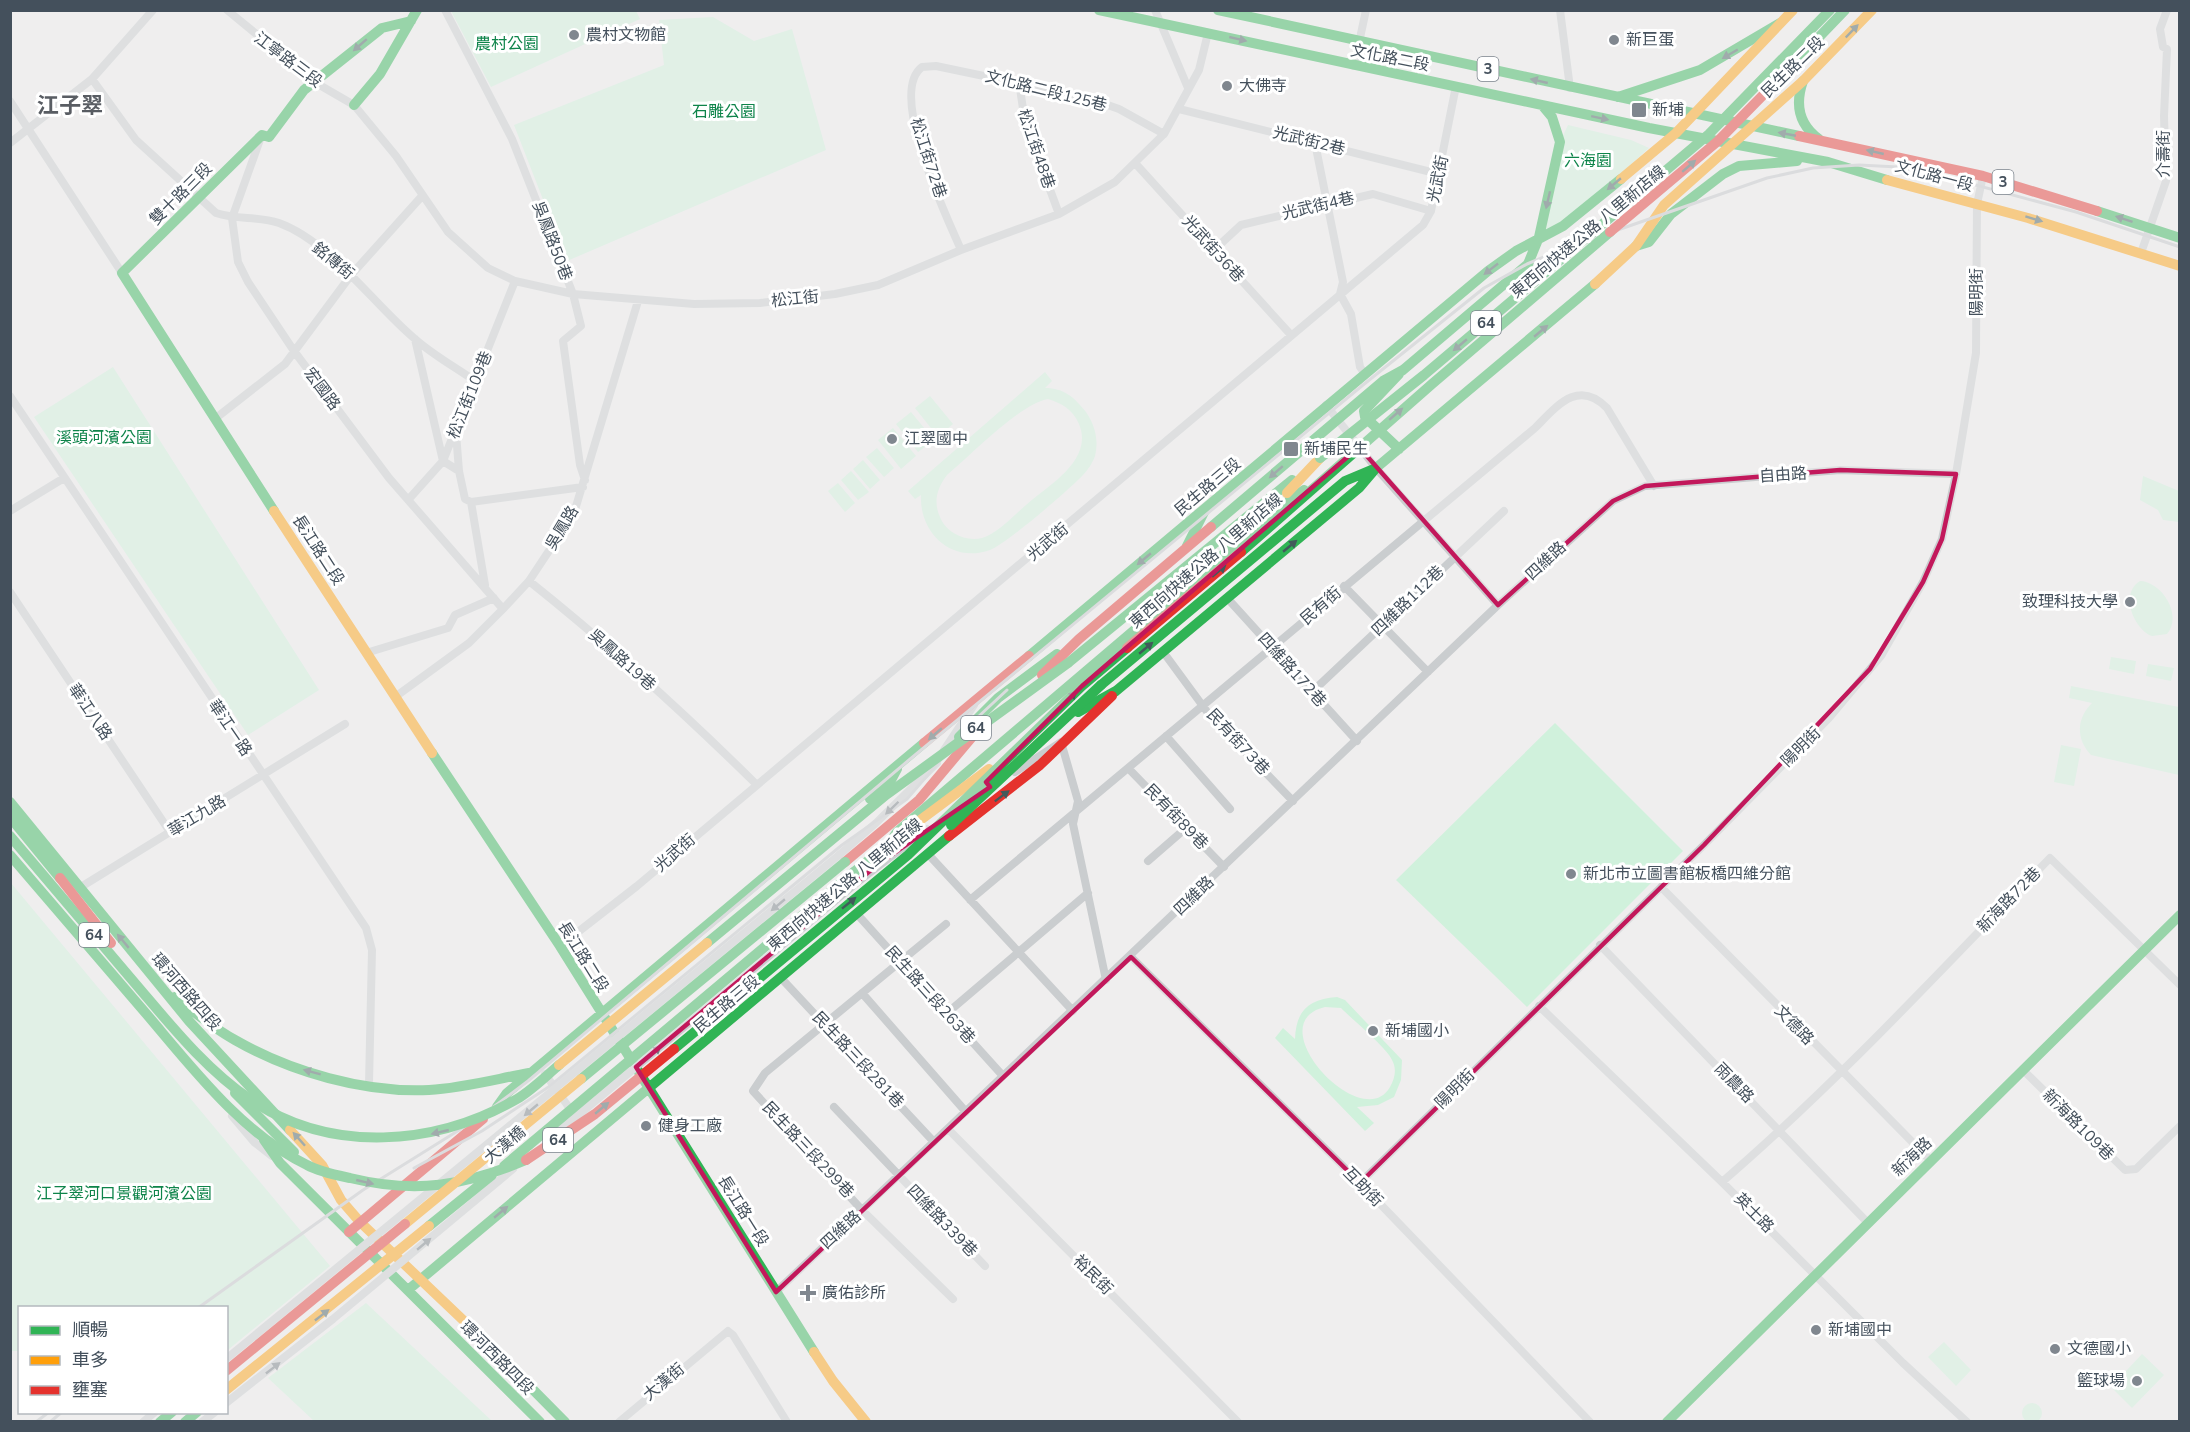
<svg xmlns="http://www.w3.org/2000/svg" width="2190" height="1432" font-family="'Nunito Sans','Noto Sans TC',sans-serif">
<rect width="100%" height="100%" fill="#efeeee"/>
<path fill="#d0f1dc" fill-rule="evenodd" d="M 636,11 L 640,19 L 491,87 L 451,11 Z
M 713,17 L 754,41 L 792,29 L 826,150 L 567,261 L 514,125 L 664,65 L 659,20 Z
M 1568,125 L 1631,140 L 1649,148 L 1563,226 L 1539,237 L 1560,142 Z
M 113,367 L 319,690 L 248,735 L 34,417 Z
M 1045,372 L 1052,381 L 1045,388 C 1064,388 1074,397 1086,412 C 1095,425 1099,440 1095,456 C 1093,462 1088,470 1083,475 C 1070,489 1005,545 990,550 C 951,564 919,532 921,495 L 915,499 L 908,491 ZM 1048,399 C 1062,403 1073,410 1079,424 C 1094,460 1049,485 1026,505 C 1013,516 998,533 982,538 C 966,542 946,533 940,517 C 933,502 937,488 947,475 C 970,456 1021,403 1048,399 Z
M 930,396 L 953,424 L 938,437 L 915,408 Z
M 911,412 L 934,440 L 918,452 L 896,424 Z
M 893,428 L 916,456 L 901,469 L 878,440 Z
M 877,448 L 894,468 L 884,477 L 866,457 Z
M 863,460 L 880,480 L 870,489 L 853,469 Z
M 851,471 L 869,492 L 858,500 L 841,480 Z
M 2143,476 L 2179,491 L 2179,522 L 2163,520 L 2158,510 L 2140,500 Z
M 838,483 L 855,503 L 845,512 L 828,491 Z
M 2140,581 C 2162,582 2183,615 2167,634 L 2152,636 C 2134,629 2119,594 2140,581 Z
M 2111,657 L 2136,661 L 2134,674 L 2109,669 Z
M 2148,664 L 2174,668 L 2171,681 L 2146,676 Z
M 2071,686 L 2179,707 L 2179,775 L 2091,755 C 2076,739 2076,719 2092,703 L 2069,698 Z
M 1555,723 L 1683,851 L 1527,1007 L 1396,880 Z
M 2061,745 L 2081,749 L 2074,786 L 2054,782 Z
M 11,883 L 330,1266 L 229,1349 L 227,1349 L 226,1308 L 20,1308 L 19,1351 L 11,1351 Z
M 1337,997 L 1345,1000 L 1402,1060 L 1401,1080 L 1394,1097 L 1378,1105 L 1357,1107 L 1374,1123 L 1365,1131 L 1275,1038 L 1283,1028 L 1295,1039 C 1296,1010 1309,999 1337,997 ZM 1325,1007 L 1341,1008 C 1353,1020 1387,1048 1392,1060 C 1397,1069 1395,1078 1390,1087 C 1362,1136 1257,1023 1325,1007 Z
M 366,1303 L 492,1421 L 314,1421 L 268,1378 Z
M 1944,1342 L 1971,1370 L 1956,1386 L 1928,1357 Z
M 2142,1354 L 2164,1375 L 2132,1408 L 2111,1387 Z
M2022 1413a10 10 0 1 1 20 0a10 10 0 1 1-20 0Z"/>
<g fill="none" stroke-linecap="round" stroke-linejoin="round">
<path stroke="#cacdcf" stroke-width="8" d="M 227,10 L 316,83 L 354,105 L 396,156 L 448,232 L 488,268 L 515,281 L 573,294 L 694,304 L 760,303 L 835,294 L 878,285 L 961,250 L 1059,214 L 1115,182 L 1164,134 L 1199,70 L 1208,33
M 445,10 L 512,139 L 573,294 L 581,326 L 563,341 L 580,465 L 585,480
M 1155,10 L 1188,88
M 1560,10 L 1570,88
M 1354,66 L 1366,10
M 92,79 L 136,140 L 216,213 C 237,220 258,216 279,223 C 331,242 374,305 415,339 C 433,355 455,367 475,381
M 1019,82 L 1025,122 L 1059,214
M 10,101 L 122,273
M 1179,109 L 1439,174
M 261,137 L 232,218 L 238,262 L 248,282 L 294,351 L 389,478 L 503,609
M 10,143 L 92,79 L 153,10
M 1315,143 L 1343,282 L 1340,294 L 1351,314 L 1360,367 L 1365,374
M 1135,163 L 1291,335
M 961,250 C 947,217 887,93 922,67 L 936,66 L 1085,97 L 1119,109 L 1164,134
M 1214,250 L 1241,225 L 1373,194 L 1431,211
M 2141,253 L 2166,181 L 2164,116 L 2167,49 L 2163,47 L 2160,29 L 2167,10
M 415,339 L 443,461 L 459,471
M 10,396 L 366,928 L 372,950 L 369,1084
M 1326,405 L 1376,468 L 1498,605
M 216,418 L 285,364 L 351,275 L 422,196
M 456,433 L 459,471 L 465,499 L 471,502 L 485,585
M 408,500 L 443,461 L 515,281
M 471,502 L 583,487
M 10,511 L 64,478
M 529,581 C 608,644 684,713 756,784
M 1344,586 L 1428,672
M 10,592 L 170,832
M 1228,599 L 1357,741
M 366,653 L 448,628 L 455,615 L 494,598
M 1164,653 L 1208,713 L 1293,801
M 1312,692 L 1504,511
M 395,697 L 469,643 L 503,609 L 529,581 L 574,513 L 638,301
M 1166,736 L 1230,809
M 944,750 L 974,705
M 1128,768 L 1224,867
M 1015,772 L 1061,742 L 1078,801 L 1073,824 L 1106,980
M 928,854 L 1073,1011
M 839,855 L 876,823 L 937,763
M 1148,861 L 1186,828
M 860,880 L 927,829
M 1661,887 L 1930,1160
M 76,890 L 345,724
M 970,900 L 1535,428 C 1556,407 1578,378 1607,408 L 1654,486
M 857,914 L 1003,1076
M 946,924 L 765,1073 L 753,1091 L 862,1210 L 953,1299
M 1600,945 L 1867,1222
M 560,946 L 637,886 L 1423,225 L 1431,211 L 1456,86
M 1131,957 L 1360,1183 L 1590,1422
M 781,978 L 934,1142
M 862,993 L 966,1112
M 1539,1006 L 1722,1182 L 1903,1363 L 1967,1422
M 946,1014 L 1088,893
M 2024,1071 L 2125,1170 L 2136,1169 L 2180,1126
M 545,1074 L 573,1113
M 834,1107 L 985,1266
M 232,1116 L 254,1142 L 272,1156
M 948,1129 L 1238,1422
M 1722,1182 C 1839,1081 1943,968 2050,858 L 2180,985
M 1360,1183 L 1704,845 L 1829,718 L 1881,656 L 1923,582 L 1942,539 L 1956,474 L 1976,353 L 1977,204 L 1983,176
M 776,1292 L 1498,605 L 1613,501 L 1645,486 L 1840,470 L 1956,474
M 143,1422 L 155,1412
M 202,1422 L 215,1412
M 619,1422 L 728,1331 L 733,1335 L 787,1422"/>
<path stroke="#30b455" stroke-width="10" d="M 1099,10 L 1649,128 L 1828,162 L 1887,180
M 1218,10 L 1799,136
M 1803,81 C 1795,104 1798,124 1819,139
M 1618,97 L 1700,70 L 1780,23
M 354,105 L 380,74 L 417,10
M 2097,211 L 2180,238
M 1539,237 L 1560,142 L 1552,117 L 1542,105
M 1636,246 L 1649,242 L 1671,214 L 1723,174 L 1739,166 L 1797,161
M 1399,374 L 1364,411 L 1365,417 L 1399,449
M 274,511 L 122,273 L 262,135 L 269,137 L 304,90 L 382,28 L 411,21
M 1211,527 L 1383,381 L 1403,370 L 1528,264 L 1539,237
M 1187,546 L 1204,512
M 1029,656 L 1488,271 L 1516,251 L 1563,226 L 1621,179
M 1068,663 L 1292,480
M 1101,685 L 1345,481 L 1376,468
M 1078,712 L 1116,691 L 1359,488 L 1376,468 L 1595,284
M 959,737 L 998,698 L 1057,654
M 432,753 L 560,946 L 814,1352
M 870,799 L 889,784 L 897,769
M 10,802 L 189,1021 L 290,1130
M 10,817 L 60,878
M 888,845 L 897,832 L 1272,513 L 1304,490
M 854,872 L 893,841
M 175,997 C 194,1012 213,1028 235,1040 C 291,1072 364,1093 429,1090 C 463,1088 496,1079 529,1073
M 235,1093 L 294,1152
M 497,1107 L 507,1093 L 924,743
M 264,1140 L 280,1163 L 540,1422
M 408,1290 L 949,836
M 483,1339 L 565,1422
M 160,1422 L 172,1412
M 185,1422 L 197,1412
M 1667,1422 L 2180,915"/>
<path stroke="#ff9f0a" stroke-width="10" d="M 1621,179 L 1676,133 L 1793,10
M 1887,180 L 2028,218 L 2180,266
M 1595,284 L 1636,246 L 1664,205 L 1803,81 L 1872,10
M 1287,493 L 1320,458
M 274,511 L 432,753
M 915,824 L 989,769
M 290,1130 L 322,1165 L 341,1200 L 360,1222 L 483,1339
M 814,1352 L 833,1381 L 866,1422"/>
<path stroke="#e5322d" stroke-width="10" d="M 1799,136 L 1983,176 L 2097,211
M 1042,675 L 1079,639 L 1211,527
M 924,743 L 1029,656
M 949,836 L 1040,765 L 1112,696
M 845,862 L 919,800 L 972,737
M 349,1232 L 483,1119"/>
<path stroke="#c4c6c9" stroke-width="3" d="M 414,1168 L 482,1131 L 550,1086 L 842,845 L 907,799 L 978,717 L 1007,690
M 198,1308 L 363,1190 L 480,1117 L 528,1081 L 909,760 L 1363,385 L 1484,288 L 1527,264 L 1563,249 L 1767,178 L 1813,168 L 1859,165 L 1898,167 L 1946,177 L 2076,212 L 2180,247
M 36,1422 L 49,1412
M 50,1422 L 62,1412"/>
<path stroke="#cacdcf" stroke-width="8" d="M 557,1133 L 860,880
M 226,1359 L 839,855
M 226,1403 L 333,1319 L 513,1169"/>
<path stroke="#30b455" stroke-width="10" d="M 1770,88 L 1845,10
M 1320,458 L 1424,375 L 1709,134 L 1830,10
M 1241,552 L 1432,384 L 1610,232
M 951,825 L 1101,685
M 10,836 C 53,887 96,938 139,988 C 173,1028 207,1070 251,1100 C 331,1154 435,1146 517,1099 C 532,1090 546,1076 559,1065
M 10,855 C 56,909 103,963 149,1017 C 193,1069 244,1135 307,1165 C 320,1172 336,1175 350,1178 C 416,1194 464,1186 526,1160
M 707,943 L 886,795 L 1068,663
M 674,1049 L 908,855 L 1082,686 L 1127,648
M 581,1079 L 845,862
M 504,1166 L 854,872
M 429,1226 L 492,1175"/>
<path stroke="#ff9f0a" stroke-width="10" d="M 559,1065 L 707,943
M 405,1224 L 581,1079
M 226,1390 L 429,1226"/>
<path stroke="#e5322d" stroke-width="10" d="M 1610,232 L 1718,141 L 1770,88
M 1127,648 L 1241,552
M 60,878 L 111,943
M 526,1160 L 595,1114 L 674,1049
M 226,1371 L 405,1224"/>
</g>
<defs><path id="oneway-solid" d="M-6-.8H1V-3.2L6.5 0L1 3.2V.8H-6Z" transform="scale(1.5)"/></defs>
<g fill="#425a5b">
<use href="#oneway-solid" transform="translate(1852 31) rotate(-46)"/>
<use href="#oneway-solid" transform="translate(1238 39) rotate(13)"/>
<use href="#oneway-solid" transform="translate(360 45) rotate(139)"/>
<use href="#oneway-solid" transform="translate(1730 54) rotate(150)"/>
<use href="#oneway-solid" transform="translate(1539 81) rotate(-167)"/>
<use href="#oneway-solid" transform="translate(1600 118) rotate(12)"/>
<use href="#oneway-solid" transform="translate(1787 134) rotate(-169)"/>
<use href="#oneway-solid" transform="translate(1875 152) rotate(-167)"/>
<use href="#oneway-solid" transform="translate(1689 166) rotate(-41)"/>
<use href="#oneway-solid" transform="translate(1614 184) rotate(140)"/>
<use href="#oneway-solid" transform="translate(1548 200) rotate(103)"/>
<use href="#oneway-solid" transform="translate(2034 219) rotate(17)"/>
<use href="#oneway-solid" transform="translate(2124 219) rotate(-162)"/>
<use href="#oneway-solid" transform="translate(1491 269) rotate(142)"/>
<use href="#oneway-solid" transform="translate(1541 331) rotate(-40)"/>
<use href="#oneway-solid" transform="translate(1460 345) rotate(140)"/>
<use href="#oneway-solid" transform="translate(1396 414) rotate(-41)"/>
<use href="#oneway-solid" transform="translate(1276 472) rotate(139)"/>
<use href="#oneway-solid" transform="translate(1290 546) rotate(-40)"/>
<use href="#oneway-solid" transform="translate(1144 559) rotate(140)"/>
<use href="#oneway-solid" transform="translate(1219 571) rotate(-40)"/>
<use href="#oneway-solid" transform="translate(1146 648) rotate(-40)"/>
<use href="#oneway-solid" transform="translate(1070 698) rotate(-45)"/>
<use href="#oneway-solid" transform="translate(935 734) rotate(139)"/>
<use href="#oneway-solid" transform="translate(1002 796) rotate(-37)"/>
<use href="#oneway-solid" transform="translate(849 903) rotate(-39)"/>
<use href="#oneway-solid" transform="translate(123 941) rotate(-130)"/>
<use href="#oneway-solid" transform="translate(312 1072) rotate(-165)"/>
<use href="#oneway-solid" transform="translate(602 1108) rotate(-40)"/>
<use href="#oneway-solid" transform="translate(440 1132) rotate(167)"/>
<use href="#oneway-solid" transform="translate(299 1139) rotate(-132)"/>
<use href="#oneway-solid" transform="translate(365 1182) rotate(13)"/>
<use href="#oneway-solid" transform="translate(501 1212) rotate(-40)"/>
<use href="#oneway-solid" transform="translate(322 1315) rotate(-38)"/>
</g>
<g fill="#737c84">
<use href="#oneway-solid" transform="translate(892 808) rotate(136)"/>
<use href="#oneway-solid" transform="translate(778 905) rotate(140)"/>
<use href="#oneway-solid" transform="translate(654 1052) rotate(-40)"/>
<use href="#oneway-solid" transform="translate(531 1110) rotate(140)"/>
<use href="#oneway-solid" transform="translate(424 1244) rotate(-40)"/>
<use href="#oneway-solid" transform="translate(273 1368) rotate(-38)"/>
</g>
<path d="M0 0H2190V1432H0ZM 1359,447 L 1498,605 L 1613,501 L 1645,486 L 1840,470 L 1956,474 L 1942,539 L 1923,582 L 1870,669 L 1704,845 L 1360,1183 L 1131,957 L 776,1292 L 636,1067 L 877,865 L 990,787 L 986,782 L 1082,686 Z" fill="#efeeee" fill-opacity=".55" fill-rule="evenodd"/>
<path fill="none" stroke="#c2185b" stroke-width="4.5" stroke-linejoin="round" d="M 1359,447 L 1498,605 L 1613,501 L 1645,486 L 1840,470 L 1956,474 L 1942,539 L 1923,582 L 1870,669 L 1704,845 L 1360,1183 L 1131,957 L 776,1292 L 636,1067 L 877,865 L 990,787 L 986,782 L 1082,686 Z"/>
<g fill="#80878f" stroke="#fff" stroke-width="2">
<circle cx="574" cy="35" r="6"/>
<circle cx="1614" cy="40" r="6"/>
<circle cx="1227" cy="86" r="6"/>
<rect x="1631" y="102" width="16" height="16" rx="3"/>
<circle cx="892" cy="439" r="6"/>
<rect x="1283" y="441" width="16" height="16" rx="3"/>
<circle cx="2130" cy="602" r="6"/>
<circle cx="1571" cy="874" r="6"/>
<circle cx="1373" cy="1031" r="6"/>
<circle cx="646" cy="1126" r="6"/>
<path d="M805 1284h6v6h6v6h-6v6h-6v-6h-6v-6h6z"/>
<circle cx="1816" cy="1330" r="6"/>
<circle cx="2055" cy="1349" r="6"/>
<circle cx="2137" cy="1381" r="6"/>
</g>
<g text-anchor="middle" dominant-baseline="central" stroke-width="6" stroke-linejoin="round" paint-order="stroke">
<g fill="#fff" stroke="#7c848d" stroke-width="1.5">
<rect x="1477.5" y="57" width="21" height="24" rx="4.5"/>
<rect x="1992.5" y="170" width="21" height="24" rx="4.5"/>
<rect x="1471" y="311" width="30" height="24" rx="4.5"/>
<rect x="961" y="716" width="30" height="24" rx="4.5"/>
<rect x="79" y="923" width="30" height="24" rx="4.5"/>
<rect x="543" y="1128" width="30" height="24" rx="4.5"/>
</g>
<g font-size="15" font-weight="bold" fill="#44505c">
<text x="1488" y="69">3</text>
<text x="2003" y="182">3</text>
<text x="1486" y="323">64</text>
<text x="976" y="728">64</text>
<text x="94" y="935">64</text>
<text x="558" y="1140">64</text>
</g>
<g font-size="16" fill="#44505c" stroke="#fff" text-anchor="start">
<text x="586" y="35">農村文物館</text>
<text x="1626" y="40">新巨蛋</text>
<text x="1239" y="86">大佛寺</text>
<text x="1652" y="110">新埔</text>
<text x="904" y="439">江翠國中</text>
<text x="1304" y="449">新埔民生</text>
<text x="2118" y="602" text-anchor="end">致理科技大學</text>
<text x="1583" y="874">新北市立圖書館板橋四維分館</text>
<text x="1385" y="1031">新埔國小</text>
<text x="658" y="1126">健身工廠</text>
<text x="822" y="1293">廣佑診所</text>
<text x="1828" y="1330">新埔國中</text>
<text x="2067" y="1349">文德國小</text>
<text x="2125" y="1381" text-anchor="end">籃球場</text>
</g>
<g font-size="16" fill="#0e844a" stroke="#fff">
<text x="507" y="44">農村公園</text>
<text x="724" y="112">石雕公園</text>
<text x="1588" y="161">六海園</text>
<text x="104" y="438">溪頭河濱公園</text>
<text x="124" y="1194">江子翠河口景觀河濱公園</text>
</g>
<g font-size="16" fill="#44505c" stroke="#fff">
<text transform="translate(1390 58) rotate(11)">文化路二段</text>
<text transform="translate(288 60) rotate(37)">江寧路三段</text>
<text transform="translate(1793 67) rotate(-44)">民生路二段</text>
<text transform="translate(1046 91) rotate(14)">文化路二段125巷</text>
<text transform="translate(1309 141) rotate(14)">光武街2巷</text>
<text transform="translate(1036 149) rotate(71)">松江街48巷</text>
<text transform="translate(2164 154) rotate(-90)">介壽街</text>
<text transform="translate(928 158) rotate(72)">松江街72巷</text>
<text transform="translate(1934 176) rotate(15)">文化路一段</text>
<text transform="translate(1438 179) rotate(-78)">光武街</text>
<text transform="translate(181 194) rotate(-45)">雙十路三段</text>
<text transform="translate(1318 206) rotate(-13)">光武街4巷</text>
<text transform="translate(1588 232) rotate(-40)">東西向快速公路 八里新店線</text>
<text transform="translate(552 241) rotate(69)">吳鳳路50巷</text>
<text transform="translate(1213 249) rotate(48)">光武街36巷</text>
<text transform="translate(333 261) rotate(39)">銘傳街</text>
<text transform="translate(1977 292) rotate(-90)">陽明街</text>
<text transform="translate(795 299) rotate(-6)">松江街</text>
<text transform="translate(322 389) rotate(53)">宏國路</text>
<text transform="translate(470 395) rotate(-68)">松江街109巷</text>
<text transform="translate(1783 475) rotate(-4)">自由路</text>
<text transform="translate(1208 487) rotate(-40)">民生路三段</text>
<text transform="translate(562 528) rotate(-59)">吳鳳路</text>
<text transform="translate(1048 542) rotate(-40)">光武街</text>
<text transform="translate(318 550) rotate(57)">長江路二段</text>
<text transform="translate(1206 561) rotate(-41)">東西向快速公路 八里新店線</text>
<text transform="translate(1546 561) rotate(-43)">四維路</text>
<text transform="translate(1408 601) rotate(-44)">四維路112巷</text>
<text transform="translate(1321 606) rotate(-41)">民有街</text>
<text transform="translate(622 660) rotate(42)">吳鳳路19巷</text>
<text transform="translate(1292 670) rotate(48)">四維路172巷</text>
<text transform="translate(90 712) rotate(56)">華江八路</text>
<text transform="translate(230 728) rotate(56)">華江一路</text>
<text transform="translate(1238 742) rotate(47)">民有街73巷</text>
<text transform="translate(1801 747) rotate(-45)">陽明街</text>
<text transform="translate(197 816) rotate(-31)">華江九路</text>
<text transform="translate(1176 817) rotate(46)">民有街89巷</text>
<text transform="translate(675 853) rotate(-41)">光武街</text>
<text transform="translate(845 885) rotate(-40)">東西向快速公路 八里新店線</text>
<text transform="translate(1194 896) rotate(-44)">四維路</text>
<text transform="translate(2009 900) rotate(-46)">新海路72巷</text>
<text transform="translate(583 957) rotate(58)">長江路二段</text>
<text transform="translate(186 992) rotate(49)">環河西路四段</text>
<text transform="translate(930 995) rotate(48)">民生路三段263巷</text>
<text transform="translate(727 1004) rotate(-40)">民生路三段</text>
<text transform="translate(1794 1025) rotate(46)">文德路</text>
<text transform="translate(858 1060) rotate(47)">民生路三段281巷</text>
<text transform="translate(1734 1083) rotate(46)">雨農路</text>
<text transform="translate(1455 1089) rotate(-45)">陽明街</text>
<text transform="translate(2078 1125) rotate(45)">新海路109巷</text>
<text transform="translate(505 1145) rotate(-40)">大漢橋</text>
<text transform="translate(808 1150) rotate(47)">民生路三段299巷</text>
<text transform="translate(1912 1157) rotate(-44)">新海路</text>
<text transform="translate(1363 1187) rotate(45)">互助街</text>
<text transform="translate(743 1211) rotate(58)">長江路一段</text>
<text transform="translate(1754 1213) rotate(45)">英士路</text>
<text transform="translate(942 1221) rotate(46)">四維路339巷</text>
<text transform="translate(841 1230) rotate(-43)">四維路</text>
<text transform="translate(1093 1275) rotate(45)">裕民街</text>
<text transform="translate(497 1358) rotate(45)">環河西路四段</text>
<text transform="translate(664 1382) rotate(-40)">大漢街</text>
</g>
<g font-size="22" font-weight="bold" fill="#595d63" stroke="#fff">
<text x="70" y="106">江子翠</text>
</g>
</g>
<rect width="2190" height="1432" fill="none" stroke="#44505c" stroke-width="24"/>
<rect x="18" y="1306" width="210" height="108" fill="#ffffff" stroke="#b4b9be" stroke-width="1.5"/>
<rect x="30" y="1326" width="30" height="9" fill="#30b455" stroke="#b4b9be" stroke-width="1.5"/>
<text x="72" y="1336" font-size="18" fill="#44505c">順暢</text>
<rect x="30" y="1356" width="30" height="9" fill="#ff9f0a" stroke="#b4b9be" stroke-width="1.5"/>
<text x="72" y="1366" font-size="18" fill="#44505c">車多</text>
<rect x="30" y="1386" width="30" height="9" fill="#e5322d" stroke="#b4b9be" stroke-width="1.5"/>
<text x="72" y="1396" font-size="18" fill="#44505c">壅塞</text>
</svg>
